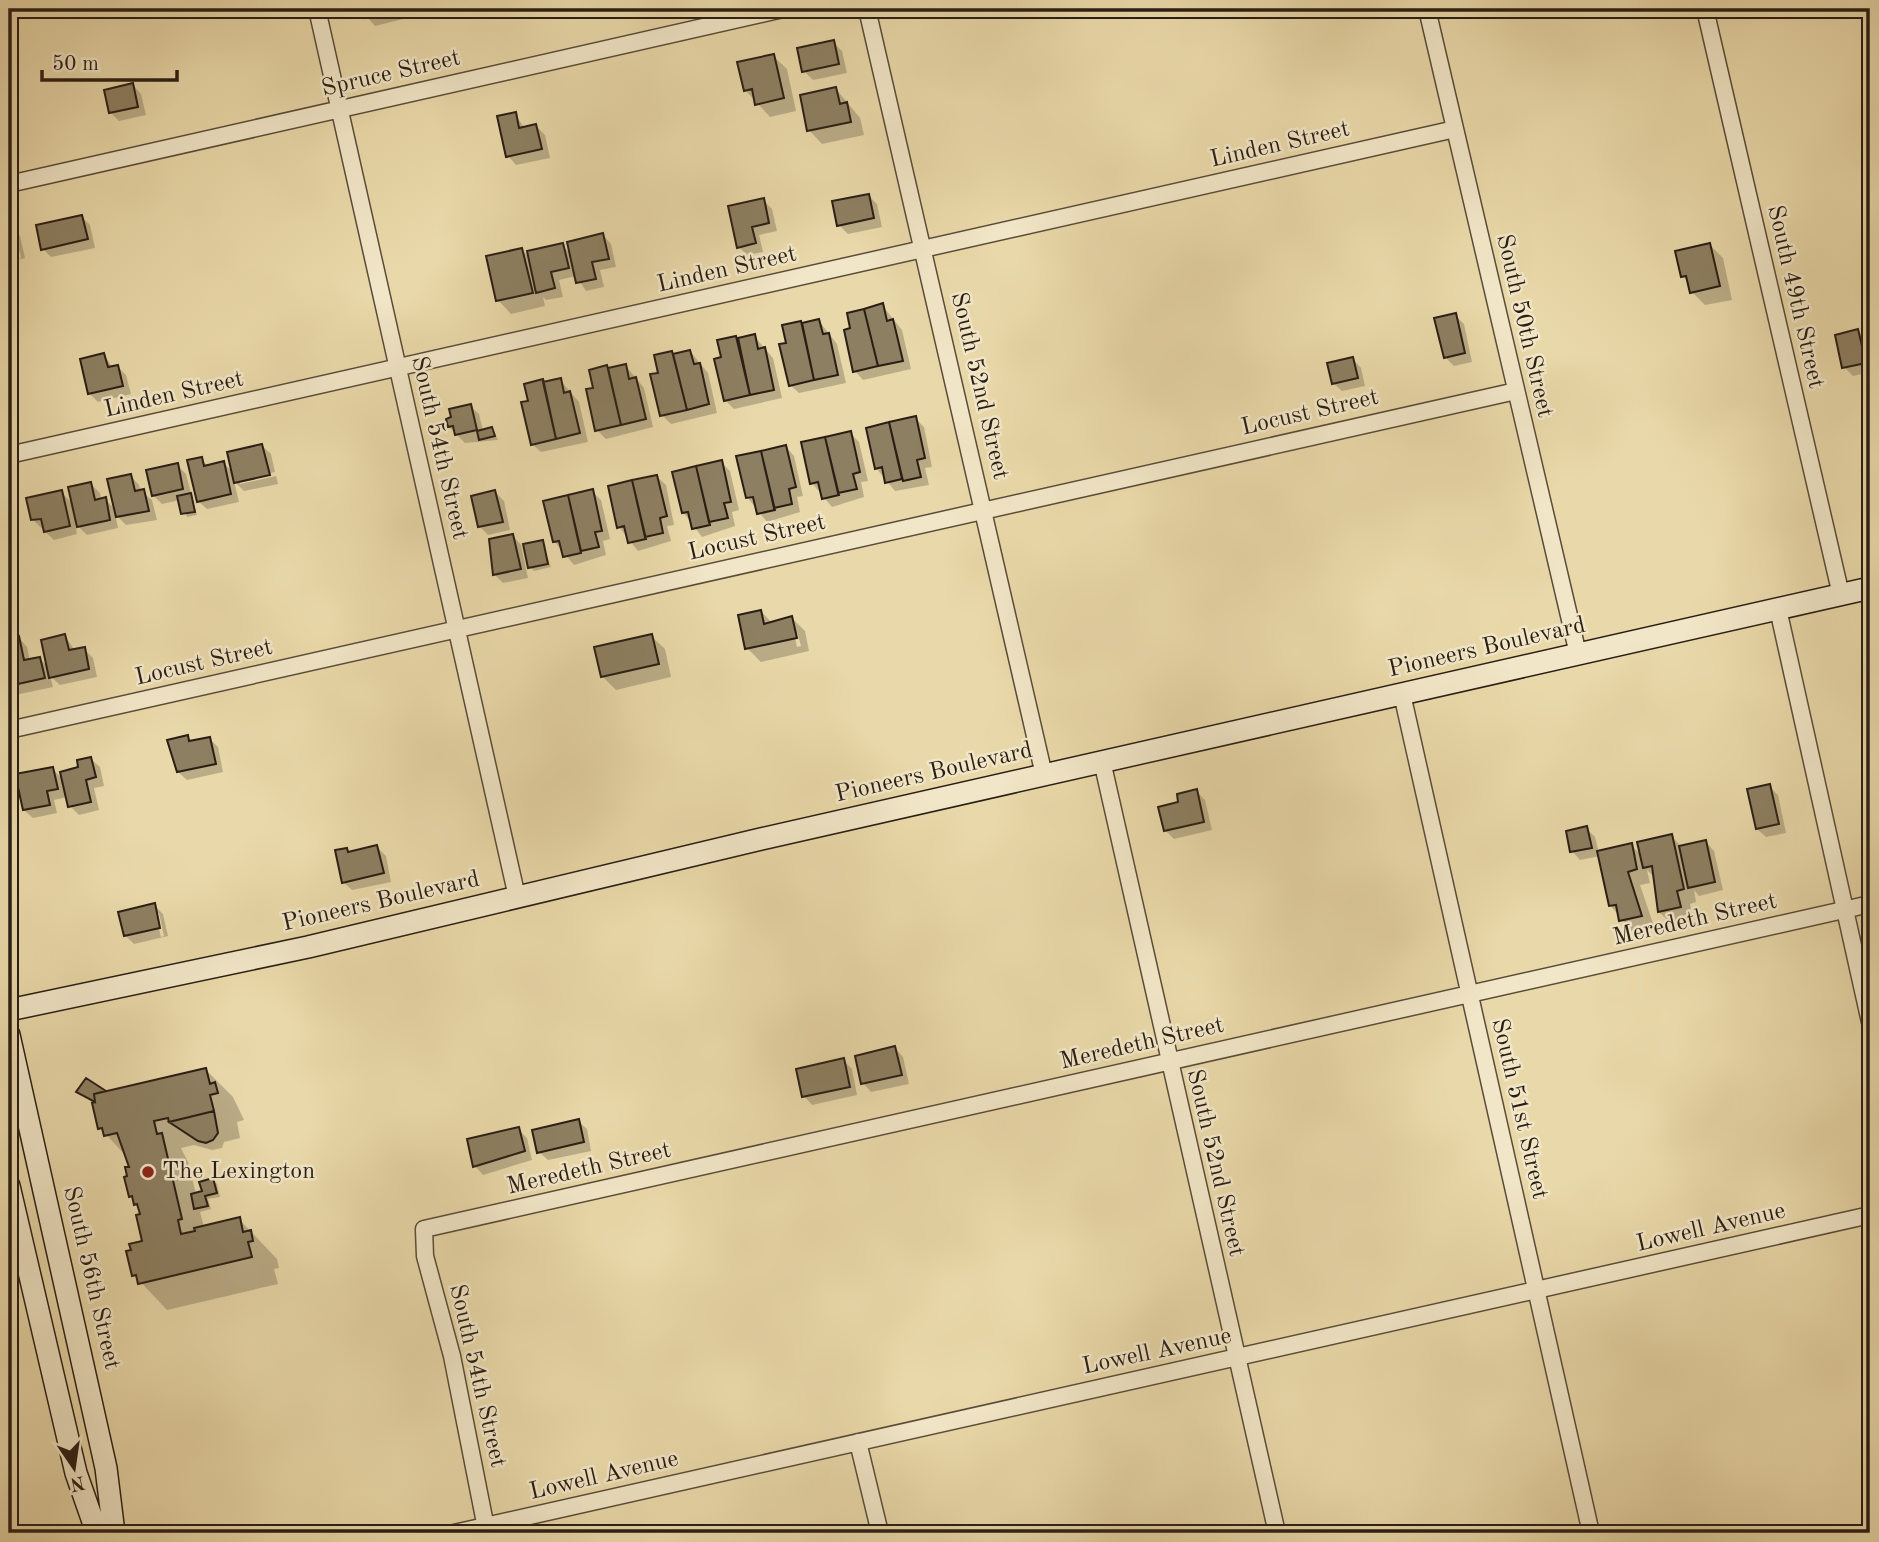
<svg xmlns="http://www.w3.org/2000/svg" width="1879" height="1542" font-family="'Old Standard TT',serif">
<rect width="100%" height="100%" fill="#e9d8a9"/>
<filter id="stains"><feTurbulence type="fractalNoise" baseFrequency=".00286" numOctaves="4"/><feColorMatrix values="0 0 0 0 .2 0 0 0 0 .09 0 0 0 0 .02 0 0 0 .5 -.17"/></filter>
<radialGradient id="worn" r=".72"><stop offset=".6" stop-color="#630" stop-opacity="0"/><stop offset="1" stop-color="#630" stop-opacity=".3"/></radialGradient>
<path fill="#0003" fill-rule="evenodd" d="M 365,9 L 400,9 L 403,19 L 375,26 L 367,17 Z
M 605,9 L 647,9 L 612,17 Z
M 833,42 L 842,51 L 847,73 L 813,80 L 804,71 Z
M 773,56 L 787,69 L 796,111 L 770,117 L 745,90 Z
M 133,85 L 141,94 L 146,115 L 119,121 L 110,112 Z
M 836,89 L 860,118 L 864,135 L 822,144 L 809,130 Z
M 515,114 L 525,129 L 536,126 L 545,135 L 550,158 L 516,165 L 508,156 Z
M 868,195 L 877,204 L 882,227 L 848,234 L 839,225 Z
M 763,200 L 772,209 L 777,231 L 759,235 L 763,252 L 747,255 L 739,247 Z
M 82,217 L 90,225 L 95,248 L 51,257 L 43,249 Z
M 11,227 L 20,236 L 25,258 L 9,262 L 9,228 ZM 12,235 L 16,235 L 21,258 L 18,259 Z
M 603,235 L 611,244 L 616,267 L 600,270 L 604,287 L 586,291 L 576,276 L 559,280 L 563,297 L 546,300 L 543,297 L 545,306 L 511,314 L 498,300 L 522,250 L 530,258 L 562,245 L 571,254 Z
M 1710,245 L 1723,258 L 1732,300 L 1705,305 L 1692,292 L 1690,283 L 1683,276 Z
M 882,305 L 902,330 L 911,369 L 863,380 L 855,371 Z
M 1455,315 L 1464,324 L 1472,362 L 1454,366 L 1445,357 Z
M 819,321 L 837,344 L 846,383 L 799,393 L 790,385 L 784,327 Z
M 1858,331 L 1867,340 L 1870,372 L 1853,376 L 1844,367 Z
M 754,336 L 773,358 L 782,398 L 734,409 L 725,400 L 723,359 L 736,337 Z
M 690,351 L 708,373 L 717,413 L 671,424 L 662,415 L 660,374 L 672,353 Z
M 104,355 L 113,368 L 118,367 L 126,375 L 131,394 L 98,402 L 89,393 Z
M 1353,359 L 1361,368 L 1365,386 L 1342,391 L 1333,383 Z
M 625,365 L 644,388 L 653,427 L 606,439 L 597,430 L 596,389 L 591,371 Z
M 560,380 L 579,402 L 588,442 L 541,452 L 532,444 L 530,402 Z
M 470,406 L 479,414 L 483,431 L 492,429 L 498,440 L 465,443 L 449,427 Z
M 915,418 L 924,427 L 932,467 L 925,468 L 929,485 L 895,491 L 876,468 L 868,429 Z
M 850,433 L 859,442 L 868,481 L 861,482 L 864,497 L 832,507 L 812,483 Z
M 262,446 L 271,454 L 275,472 L 240,480 L 240,484 L 276,476 L 278,484 L 244,491 L 234,481 L 239,502 L 207,509 L 198,501 L 201,459 L 209,467 L 223,463 L 234,473 Z
M 786,447 L 794,456 L 803,496 L 797,497 L 800,512 L 767,522 L 747,497 Z
M 721,462 L 730,471 L 739,510 L 732,512 L 735,526 L 702,537 L 683,512 Z
M 177,465 L 186,474 L 197,515 L 187,517 L 180,500 L 162,504 L 153,495 Z
M 131,476 L 139,485 L 141,491 L 152,500 L 157,520 L 126,525 L 115,514 L 118,528 L 87,535 L 75,523 L 77,534 L 54,540 L 33,520 L 61,492 L 73,504 L 91,484 L 100,493 L 101,500 L 105,499 L 116,510 Z
M 657,477 L 666,485 L 674,525 L 667,526 L 671,541 L 638,551 L 619,527 Z
M 592,491 L 601,500 L 610,539 L 603,541 L 606,555 L 574,565 L 554,541 L 545,502 Z
M 495,492 L 504,501 L 510,530 L 488,535 L 479,526 Z
M 513,536 L 521,545 L 528,578 L 503,583 L 495,575 Z
M 542,542 L 551,567 L 534,571 L 530,567 Z
M 761,611 L 772,623 L 792,618 L 805,631 L 809,651 L 761,662 L 747,648 ZM 794,632 L 797,632 L 801,646 L 797,647 Z
M 65,636 L 75,651 L 84,649 L 93,658 L 97,677 L 60,685 L 50,676 L 53,687 L 15,695 L 9,688 L 9,640 L 19,638 L 27,647 L 30,661 L 40,659 L 49,668 Z
M 651,636 L 665,649 L 671,677 L 616,690 L 602,676 Z
M 187,737 L 193,742 L 209,738 L 218,747 L 223,772 L 187,780 L 178,772 Z
M 91,759 L 100,767 L 104,786 L 94,788 L 99,810 L 79,815 L 70,806 L 67,797 L 54,800 L 57,813 L 33,818 L 24,810 L 53,769 L 63,780 Z
M 1769,786 L 1778,795 L 1786,833 L 1766,837 L 1757,829 Z
M 1196,791 L 1205,800 L 1212,830 L 1174,839 L 1165,830 L 1180,804 Z
M 1586,828 L 1595,837 L 1599,853 L 1631,845 L 1642,856 L 1671,836 L 1682,847 L 1706,842 L 1714,851 L 1723,890 L 1699,896 L 1694,890 L 1696,902 L 1690,904 L 1693,921 L 1673,925 L 1659,912 L 1656,879 L 1647,870 L 1650,883 L 1640,885 L 1655,929 L 1634,934 L 1610,905 L 1600,856 L 1580,860 L 1572,851 Z
M 377,847 L 386,856 L 391,882 L 352,890 L 343,882 L 347,850 L 350,853 Z
M 154,905 L 163,914 L 168,936 L 134,944 L 125,935 ZM 155,913 L 159,913 L 164,936 L 161,937 Z
M 895,1048 L 903,1057 L 909,1084 L 871,1092 L 863,1083 Z
M 843,1060 L 852,1069 L 857,1095 L 812,1105 L 804,1096 Z
M 206,1070 L 233,1097 L 244,1120 L 237,1122 L 240,1138 L 224,1142 L 222,1148 L 212,1150 L 194,1145 L 181,1148 L 188,1162 L 196,1194 L 204,1193 L 213,1180 L 217,1184 L 220,1197 L 208,1199 L 211,1209 L 200,1212 L 204,1227 L 239,1219 L 277,1259 L 279,1268 L 274,1269 L 278,1284 L 167,1310 L 134,1275 L 144,1242 L 140,1209 L 130,1196 L 131,1168 L 127,1157 L 100,1128 L 94,1104 L 79,1092 L 87,1080 L 106,1093 Z
M 578,1121 L 587,1129 L 591,1151 L 548,1160 L 539,1152 Z
M 518,1129 L 527,1138 L 532,1160 L 483,1175 L 475,1166 Z"/>
<path fill="#8d7f61" stroke="#2a1e14" stroke-width="2" d="M 363,9 L 395,9 L 395,11 L 365,18 Z
M 834,40 L 839,64 L 802,72 L 797,48 Z
M 774,54 L 784,98 L 755,105 L 752,89 L 744,91 L 737,62 Z
M 133,83 L 138,107 L 109,113 L 104,90 Z
M 836,87 L 840,104 L 847,102 L 851,122 L 807,131 L 800,95 Z
M 516,112 L 519,128 L 536,124 L 542,149 L 506,157 L 497,116 Z
M 869,194 L 874,218 L 837,226 L 832,201 Z
M 764,198 L 769,223 L 752,227 L 756,243 L 737,248 L 728,206 Z
M 82,215 L 88,239 L 41,250 L 36,225 Z
M 12,225 L 18,250 L 9,252 L 9,226 Z
M 603,233 L 609,259 L 592,262 L 596,279 L 576,283 L 567,242 Z
M 563,243 L 569,268 L 551,272 L 555,288 L 536,293 L 527,251 Z
M 1710,243 L 1720,286 L 1690,293 L 1686,276 L 1681,277 L 1675,251 Z
M 522,248 L 533,293 L 496,301 L 486,256 Z
M 883,303 L 887,321 L 893,319 L 903,361 L 878,366 L 864,309 Z
M 864,309 L 878,366 L 853,372 L 844,330 L 850,328 L 847,313 Z
M 1456,313 L 1465,353 L 1444,358 L 1434,318 Z
M 819,319 L 823,334 L 829,333 L 838,375 L 814,380 L 802,323 Z
M 801,321 L 814,380 L 789,386 L 779,344 L 786,343 L 782,325 Z
M 1858,329 L 1866,363 L 1842,368 L 1835,335 Z
M 755,334 L 758,349 L 765,347 L 774,390 L 750,395 L 738,338 Z
M 736,336 L 750,395 L 724,401 L 714,359 L 721,357 L 717,340 Z
M 690,350 L 694,364 L 700,363 L 709,404 L 687,410 L 673,354 Z
M 672,351 L 687,410 L 660,416 L 650,374 L 658,373 L 654,355 Z
M 104,353 L 108,367 L 118,365 L 123,386 L 88,394 L 80,359 Z
M 1353,357 L 1358,378 L 1332,384 L 1327,363 Z
M 626,364 L 629,379 L 636,377 L 646,419 L 621,425 L 608,368 Z
M 607,365 L 621,425 L 595,431 L 586,389 L 593,388 L 589,370 Z
M 561,378 L 564,393 L 570,391 L 580,433 L 556,439 L 543,382 Z
M 543,379 L 556,439 L 531,445 L 521,402 L 528,401 L 524,384 Z
M 471,404 L 477,430 L 455,435 L 453,426 L 448,427 L 446,419 L 451,417 L 449,409 Z
M 916,416 L 925,458 L 917,460 L 921,477 L 903,481 L 889,422 Z
M 889,422 L 902,479 L 885,483 L 882,467 L 875,469 L 866,428 Z
M 492,427 L 495,436 L 479,440 L 477,431 Z
M 851,431 L 860,472 L 853,474 L 857,489 L 838,493 L 825,437 Z
M 825,437 L 839,495 L 822,499 L 818,482 L 810,484 L 801,442 Z
M 262,444 L 270,475 L 234,483 L 227,452 Z
M 786,445 L 796,487 L 789,489 L 792,504 L 774,508 L 761,451 Z
M 761,451 L 775,510 L 757,514 L 753,497 L 746,498 L 736,456 Z
M 202,457 L 204,466 L 224,461 L 231,494 L 197,502 L 187,460 Z
M 722,460 L 731,502 L 724,503 L 728,518 L 709,522 L 696,466 Z
M 178,463 L 183,489 L 152,496 L 146,470 Z
M 696,466 L 710,525 L 692,529 L 688,512 L 682,513 L 672,472 Z
M 1870,469 L 1870,506 L 1862,471 Z
M 131,474 L 135,491 L 144,489 L 149,511 L 116,517 L 107,479 Z
M 657,475 L 667,516 L 660,518 L 663,533 L 645,537 L 632,480 Z
M 632,480 L 646,539 L 628,543 L 624,526 L 617,528 L 608,486 Z
M 91,482 L 95,500 L 106,497 L 110,520 L 77,527 L 68,487 Z
M 593,489 L 602,531 L 595,532 L 599,547 L 581,551 L 568,495 Z
M 62,490 L 70,526 L 44,532 L 41,519 L 31,520 L 26,498 Z
M 495,490 L 503,522 L 478,527 L 471,496 Z
M 191,493 L 195,512 L 181,514 L 177,496 Z
M 568,495 L 581,553 L 563,557 L 559,541 L 553,542 L 543,501 Z
M 513,534 L 521,569 L 493,575 L 489,539 Z
M 543,540 L 548,564 L 528,568 L 523,544 Z
M 761,610 L 764,624 L 792,616 L 797,638 L 745,649 L 738,615 Z
M 65,634 L 69,650 L 85,647 L 89,669 L 49,678 L 41,640 Z
M 652,634 L 659,664 L 601,677 L 594,647 Z
M 19,636 L 24,660 L 40,657 L 45,678 L 9,686 L 9,638 Z
M 188,735 L 189,741 L 210,737 L 216,764 L 177,772 L 167,740 Z
M 91,757 L 96,777 L 86,780 L 91,802 L 68,807 L 60,772 L 78,767 L 77,760 Z
M 53,767 L 58,789 L 47,791 L 50,805 L 23,810 L 15,774 Z
M 1770,784 L 1779,824 L 1756,829 L 1747,789 Z
M 1197,789 L 1204,822 L 1164,831 L 1158,807 L 1178,802 L 1177,794 Z
M 1587,826 L 1592,848 L 1570,852 L 1566,831 Z
M 1672,834 L 1684,889 L 1677,891 L 1681,907 L 1658,912 L 1652,866 L 1643,868 L 1637,842 Z
M 1706,840 L 1715,882 L 1688,888 L 1679,846 Z
M 1632,843 L 1637,869 L 1628,872 L 1642,916 L 1619,921 L 1616,905 L 1609,906 L 1597,851 Z
M 377,845 L 384,873 L 342,883 L 335,850 L 347,848 L 348,852 Z
M 155,903 L 160,928 L 124,936 L 118,912 Z
M 895,1046 L 902,1075 L 861,1084 L 855,1056 Z
M 844,1058 L 850,1087 L 802,1097 L 796,1069 Z
M 206,1068 L 210,1084 L 215,1082 L 218,1093 L 210,1095 L 214,1111 L 169,1122 L 168,1118 L 154,1121 L 157,1134 L 162,1133 L 182,1219 L 178,1220 L 181,1234 L 195,1231 L 194,1228 L 240,1217 L 243,1232 L 251,1230 L 253,1241 L 248,1242 L 252,1257 L 138,1284 L 136,1275 L 132,1276 L 126,1251 L 131,1250 L 129,1244 L 142,1241 L 136,1215 L 140,1214 L 137,1204 L 134,1205 L 132,1196 L 129,1197 L 124,1177 L 127,1176 L 125,1167 L 129,1167 L 117,1133 L 104,1136 L 102,1128 L 98,1129 L 92,1103 L 95,1102 L 94,1094 Z
M 86,1078 L 106,1091 L 94,1094 L 95,1102 L 76,1092 Z
M 214,1111 L 218,1133 L 213,1140 L 206,1143 L 198,1141 L 169,1122 Z
M 579,1119 L 584,1142 L 537,1153 L 532,1130 Z
M 519,1127 L 525,1151 L 473,1167 L 467,1139 Z
M 213,1178 L 217,1193 L 205,1196 L 208,1206 L 194,1209 L 191,1194 L 202,1191 L 199,1182 Z"/>
<g fill="none" stroke-linecap="round" stroke-linejoin="round">
<defs>
<path id="street" d="M 317,9 L 517,897
M 867,9 L 1044,775
M 1427,9 L 1578,654
M 1705,9 L 1841,595
M 9,184 L 783,9
M 9,455 L 1455,129
M 1778,609 L 1870,1022
M 1402,694 L 1591,1533
M 9,730 L 1516,391
M 1102,761 L 1277,1533
M 858,1442 L 880,1533
M 454,1533 L 1870,1215
M 487,1533 L 452,1356 L 425,1256 L 424,1229 L 1870,904"/>
<path id="secondary" d="M 9,1010 L 308,947 L 761,839 L 1870,588
M 9,1035 L 106,1468 L 114,1533
M 9,1186 L 76,1473 L 97,1533"/>
</defs>
<use href="#street" stroke="#5a4c39" stroke-width="19"/>
<use href="#secondary" stroke="#2a1e14" stroke-width="24"/>
<use href="#street" stroke="#f1e6c7" stroke-width="16"/>
<use href="#secondary" stroke="#f1e6c7" stroke-width="21"/>
</g>
<circle fill="#8f2418" stroke="#f1e6c7" stroke-width="2.5" cx="148" cy="1172" r="7"/>
<g text-anchor="middle" dominant-baseline="central" stroke-width="5" stroke-linejoin="round" paint-order="stroke">
<g font-size="24" fill="#2a1e14" stroke="#f1e6c7">
<text transform="translate(391 74) rotate(-13)">Spruce Street</text>
<text transform="translate(1280 145) rotate(-13)">Linden Street</text>
<text transform="translate(727 270) rotate(-13)">Linden Street</text>
<text transform="translate(1795 297) rotate(77)">South 49th Street</text>
<text transform="translate(1524 326) rotate(77)">South 50th Street</text>
<text transform="translate(979 386) rotate(77)">South 52nd Street</text>
<text transform="translate(174 395) rotate(-13)">Linden Street</text>
<text transform="translate(1310 413) rotate(-13)">Locust Street</text>
<text transform="translate(439 448) rotate(77)">South 54th Street</text>
<text transform="translate(757 538) rotate(-13)">Locust Street</text>
<text transform="translate(1487 648) rotate(-13)">Pioneers Boulevard</text>
<text transform="translate(204 663) rotate(-13)">Locust Street</text>
<text transform="translate(934 773) rotate(-13)">Pioneers Boulevard</text>
<text transform="translate(381 902) rotate(-13)">Pioneers Boulevard</text>
<text transform="translate(1695 920) rotate(-13)">Meredeth Street</text>
<text transform="translate(1142 1044) rotate(-13)">Meredeth Street</text>
<text transform="translate(1519 1109) rotate(77)">South 51st Street</text>
<text transform="translate(1215 1163) rotate(77)">South 52nd Street</text>
<text transform="translate(589 1169) rotate(-13)">Meredeth Street</text>
<text transform="translate(1711 1228) rotate(-13)">Lowell Avenue</text>
<text transform="translate(91 1278) rotate(77)">South 56th Street</text>
<text transform="translate(1157 1352) rotate(-12)">Lowell Avenue</text>
<text transform="translate(477 1376) rotate(77)">South 54th Street</text>
<text transform="translate(604 1476) rotate(-13)">Lowell Avenue</text>
</g>
<g font-size="24" fill="#2a1e14" stroke="#f1e6c7" text-anchor="start">
<text x="162" y="1172">The Lexington</text>
</g>
</g>
<rect width="1879" height="1542" fill="none" stroke="#e9d8a9" stroke-width="35"/>
<rect x="10" y="10" width="1858" height="1521" fill="none" stroke="#2a1e14" stroke-width="3.5"/>
<rect x="18" y="18" width="1844" height="1507" fill="none" stroke="#2a1e14" stroke-width="2"/>
<g transform="translate(74 1468) rotate(167)" stroke="#f1e6c7" stroke-width="5" paint-order="stroke">
<path d="M0-5L12 26L0 18L-12 26Z" fill="#2a1e14"/>
<text y="-10" font-size="19" font-weight="bold" text-anchor="middle" fill="#2a1e14">N</text>
</g>
<path d="M42 70v10h135v-10" fill="none" stroke="#2a1e14" stroke-width="3.5"/>
<text x="52" y="70" font-size="21" fill="#2a1e14" stroke="#f1e6c7" stroke-width="5" paint-order="stroke">50 m</text>
<rect width="100%" height="100%" filter="url(#stains)"/>
<rect width="100%" height="100%" fill="url(#worn)"/>
</svg>
